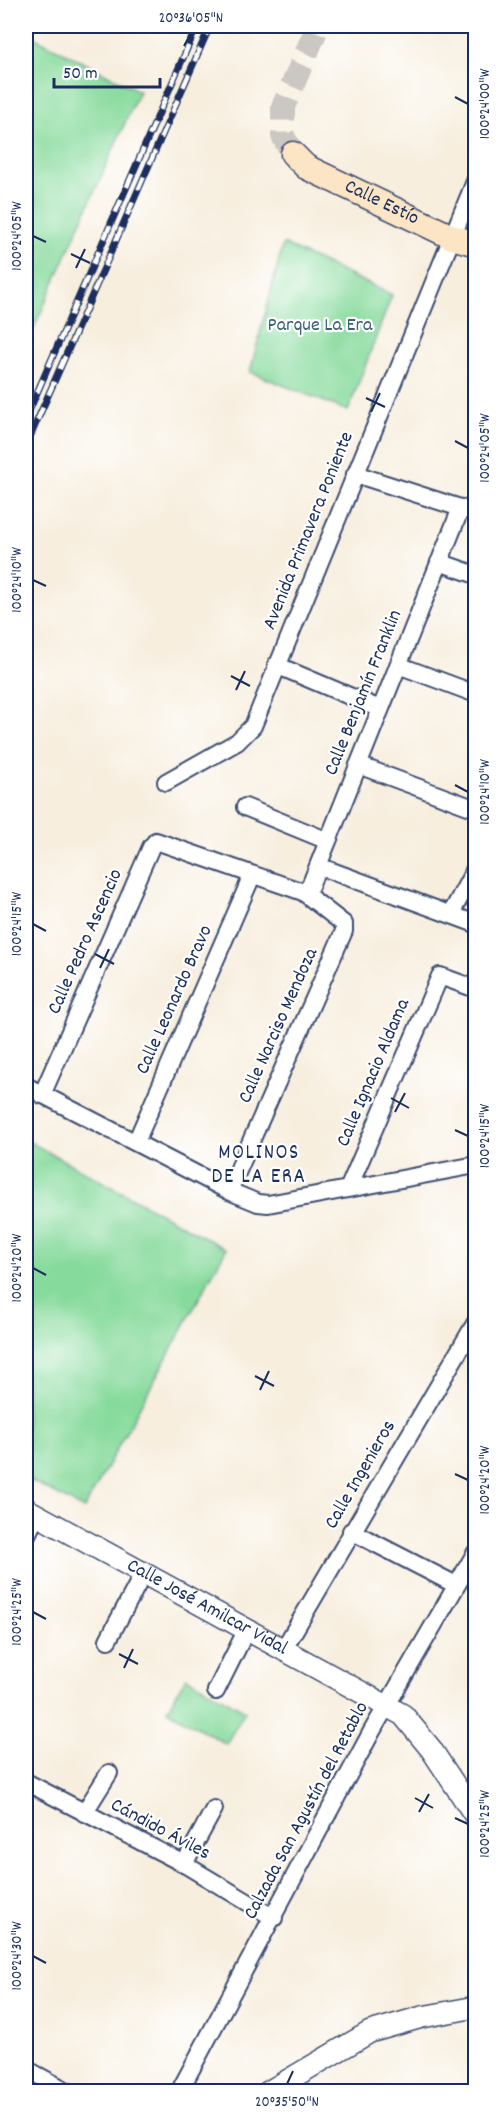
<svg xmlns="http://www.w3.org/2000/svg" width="501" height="2117" font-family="Dekko,sans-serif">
<rect width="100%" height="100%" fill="#fff"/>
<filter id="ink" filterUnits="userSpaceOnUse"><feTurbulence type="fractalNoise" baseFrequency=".0167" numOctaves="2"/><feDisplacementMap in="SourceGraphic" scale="12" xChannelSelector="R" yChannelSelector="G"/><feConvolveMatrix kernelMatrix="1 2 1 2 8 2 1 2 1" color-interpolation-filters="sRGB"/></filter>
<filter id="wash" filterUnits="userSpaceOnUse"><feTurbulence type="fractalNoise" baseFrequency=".008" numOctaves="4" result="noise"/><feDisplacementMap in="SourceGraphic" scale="24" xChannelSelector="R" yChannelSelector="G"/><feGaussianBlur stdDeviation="1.35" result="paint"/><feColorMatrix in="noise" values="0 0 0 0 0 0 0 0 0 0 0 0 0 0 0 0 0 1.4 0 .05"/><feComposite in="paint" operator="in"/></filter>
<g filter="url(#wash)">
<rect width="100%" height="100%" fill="#f7eede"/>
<path fill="#86da9b" stroke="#50847c" stroke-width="1.5" d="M 26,33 L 139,91 L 26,346 Z
M 283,244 L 392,295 L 348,411 L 250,372 Z
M 26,1140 L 226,1249 L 84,1509 L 26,1478 Z
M 186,1677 L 245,1711 L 226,1744 L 167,1710 Z"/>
</g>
<g filter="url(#ink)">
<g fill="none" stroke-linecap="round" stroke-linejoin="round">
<path stroke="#cbc8c4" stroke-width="24" stroke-dasharray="24 12" stroke-linecap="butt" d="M 293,154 L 283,136 L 283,107 L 318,26"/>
<defs>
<path id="minor" d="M 355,474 L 476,513
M 439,562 L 476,575
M 276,665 L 380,709
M 398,665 L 476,694
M 358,765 L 476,809
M 166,782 L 237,742 L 253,726 L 476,179
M 245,807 L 328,841
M 318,866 L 476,924
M 303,892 L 310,886 L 318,866 L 461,508
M 451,914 L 476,867
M 26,1086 L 229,1191 L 258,1203 L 268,1204 L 476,1165
M 42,1095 L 151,847 L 156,841 L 303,892 L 344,924 L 344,931 L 229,1191
M 136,1142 L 252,876
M 349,1187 L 440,976 L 476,989
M 351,1531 L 456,1585
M 26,1537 L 36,1516
M 108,1640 L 143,1574
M 283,1650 L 476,1322
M 216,1691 L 247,1629
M 26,1782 L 184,1864 L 274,1918
M 84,1813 L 109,1773
M 184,1864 L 214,1809
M 26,2069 L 69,2092
M 179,2092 L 372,1731 L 476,1552"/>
<g id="tertiary">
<path id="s1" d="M 26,1509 L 403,1715 L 431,1749 L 476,1817"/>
<path d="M 268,2092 L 370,2032 L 422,2017 L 476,2007"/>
</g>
<g id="secondary">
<path id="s2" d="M 293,154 L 306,167 L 452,237 L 476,244"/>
</g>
</defs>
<use href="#minor" stroke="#3c4c71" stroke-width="20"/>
<use href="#tertiary" stroke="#3c4c71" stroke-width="24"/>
<use href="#secondary" stroke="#3c4c71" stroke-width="27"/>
<use href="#minor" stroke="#fff" stroke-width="16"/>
<use href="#tertiary" stroke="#fff" stroke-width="21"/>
<use href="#secondary" stroke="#fce5c4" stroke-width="24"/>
<defs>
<path id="rail" d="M 26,418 L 197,26
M 26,446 L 210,26"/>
</defs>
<use href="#rail" stroke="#1b2f5e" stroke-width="7"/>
<use href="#rail" stroke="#fff" stroke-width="4.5" stroke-dasharray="14" stroke-linecap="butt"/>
</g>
</g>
<path fill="none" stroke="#1b2f5e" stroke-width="2" d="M 184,46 L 191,33M 455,97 L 468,104M 33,236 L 46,242M 71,254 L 90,263M 76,268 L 85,249M 366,398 L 385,407M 371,412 L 380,393M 455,441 L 468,448M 33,580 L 46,586M 231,676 L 250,686M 236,690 L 245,671M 455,785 L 468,792M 33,924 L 46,931M 95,954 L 114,964M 100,968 L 109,949M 391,1098 L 409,1108M 395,1112 L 405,1093M 455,1130 L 468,1136M 33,1268 L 46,1275M 255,1376 L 274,1386M 260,1390 L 269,1371M 455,1474 L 468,1480M 33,1612 L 46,1619M 119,1654 L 138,1664M 124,1668 L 133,1649M 415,1798 L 433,1808M 419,1812 L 429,1794M 455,1818 L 468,1824M 33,1956 L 46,1963M 287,2084 L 293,2071"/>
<g text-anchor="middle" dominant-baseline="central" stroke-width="4.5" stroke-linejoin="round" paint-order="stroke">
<g font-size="20" fill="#1b2f5e" stroke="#fff">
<text stroke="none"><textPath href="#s2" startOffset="102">Calle Estío</textPath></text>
<text transform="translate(309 531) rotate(-68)">Avenida Primavera Poniente</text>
<text transform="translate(364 693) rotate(-68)">Calle Benjamín Franklin</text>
<text transform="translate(86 942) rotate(-66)">Calle Pedro Ascencio</text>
<text transform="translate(175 1000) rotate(-66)">Calle Leonardo Bravo</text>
<text transform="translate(279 1026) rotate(-66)">Calle Narciso Mendoza</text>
<text transform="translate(374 1073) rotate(-67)">Calle Ignacio Aldama</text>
<text transform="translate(361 1475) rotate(-60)">Calle Ingenieros</text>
<text stroke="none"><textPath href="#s1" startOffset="206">Calle José Amilcar Vidal</textPath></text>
<text transform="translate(307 1811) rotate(-62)">Calzada San Agustín del Retablo</text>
<text transform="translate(160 1830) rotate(28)">Cándido Áviles</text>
</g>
<g font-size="20" fill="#3b6270" stroke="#fff">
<text x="320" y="326">Parque La Era</text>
</g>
<g font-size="21" letter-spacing="1.5" fill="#1b2f5e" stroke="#fff">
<text x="259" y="1154">MOLINOS<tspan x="259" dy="24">DE LA ERA</tspan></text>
</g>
</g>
<rect width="501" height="2117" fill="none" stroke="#fff" stroke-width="66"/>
<path d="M54 78v9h106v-9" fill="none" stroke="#1b2f5e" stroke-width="3"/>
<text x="63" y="78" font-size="18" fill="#1b2f5e" stroke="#ffffff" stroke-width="4.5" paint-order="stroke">50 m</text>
<rect x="33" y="33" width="435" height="2051" fill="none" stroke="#1b2f5e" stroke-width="2"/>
<g font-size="15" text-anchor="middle" fill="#1b2f5e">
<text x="191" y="22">20°36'05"N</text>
<text transform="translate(484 104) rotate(-90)" y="5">100°24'00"W</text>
<text transform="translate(16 236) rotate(-90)" y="5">100°24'05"W</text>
<text transform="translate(484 448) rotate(-90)" y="5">100°24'05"W</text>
<text transform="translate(16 580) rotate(-90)" y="5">100°24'10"W</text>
<text transform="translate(484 792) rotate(-90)" y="5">100°24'10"W</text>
<text transform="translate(16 924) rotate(-90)" y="5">100°24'15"W</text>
<text transform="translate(484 1136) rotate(-90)" y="5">100°24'15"W</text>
<text transform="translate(16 1268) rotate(-90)" y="5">100°24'20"W</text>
<text transform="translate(484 1480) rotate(-90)" y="5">100°24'20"W</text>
<text transform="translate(16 1612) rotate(-90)" y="5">100°24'25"W</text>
<text transform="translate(484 1824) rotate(-90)" y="5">100°24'25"W</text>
<text transform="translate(16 1956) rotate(-90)" y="5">100°24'30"W</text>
<text x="287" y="2106">20°35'50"N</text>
</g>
</svg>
